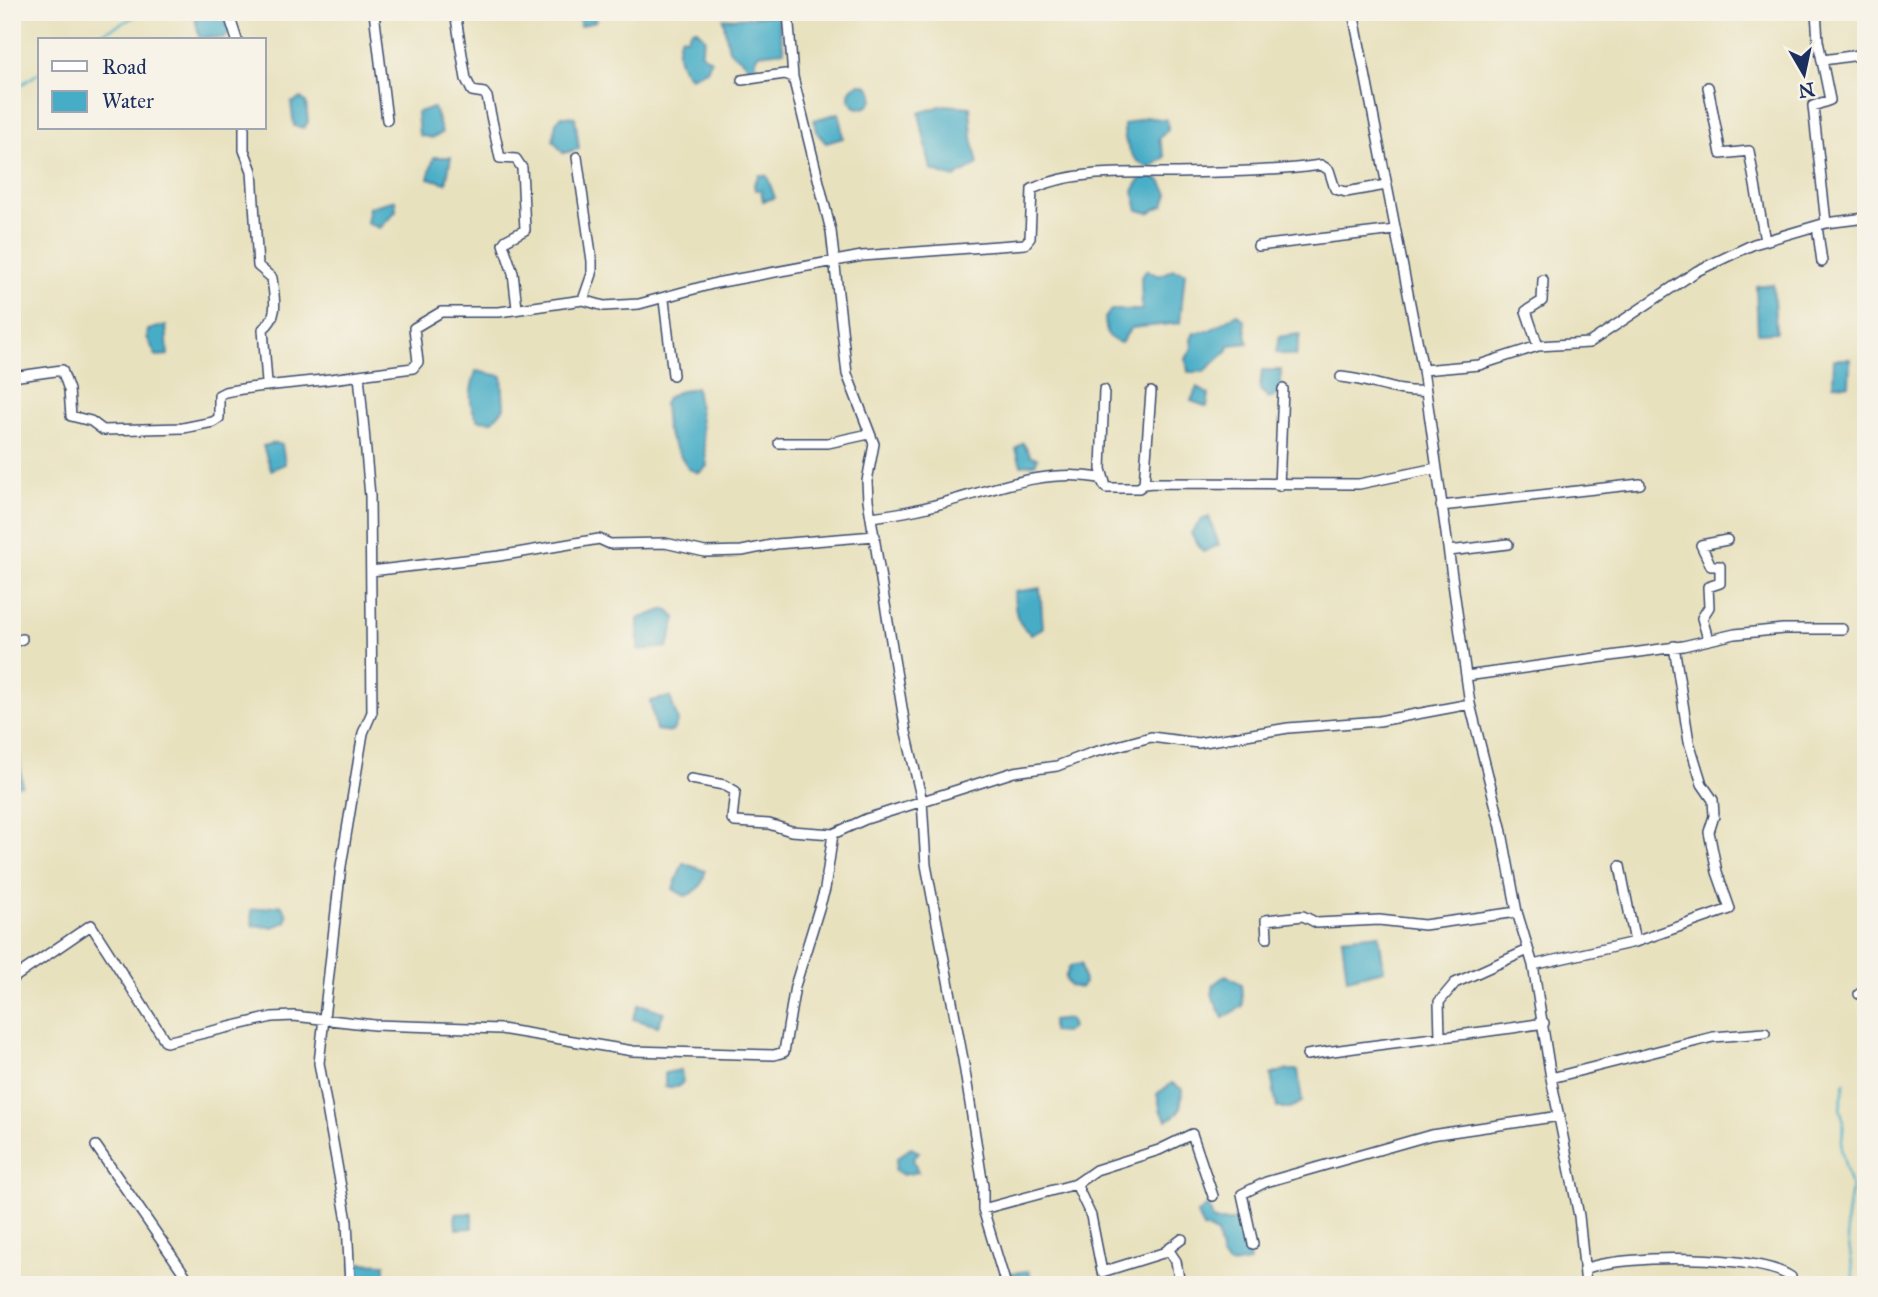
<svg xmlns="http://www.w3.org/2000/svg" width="1878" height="1297" font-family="'IM FELL Great Primer',serif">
<rect width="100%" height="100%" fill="#f7f3e8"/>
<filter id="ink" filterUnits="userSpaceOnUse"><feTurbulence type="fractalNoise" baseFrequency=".0143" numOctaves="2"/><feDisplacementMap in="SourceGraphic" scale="14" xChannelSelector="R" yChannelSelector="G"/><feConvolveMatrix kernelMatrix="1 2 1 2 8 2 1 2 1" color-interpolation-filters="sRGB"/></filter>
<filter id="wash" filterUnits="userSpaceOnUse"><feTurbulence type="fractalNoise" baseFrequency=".00686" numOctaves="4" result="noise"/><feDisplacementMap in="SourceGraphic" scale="28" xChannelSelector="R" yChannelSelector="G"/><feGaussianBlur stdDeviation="1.57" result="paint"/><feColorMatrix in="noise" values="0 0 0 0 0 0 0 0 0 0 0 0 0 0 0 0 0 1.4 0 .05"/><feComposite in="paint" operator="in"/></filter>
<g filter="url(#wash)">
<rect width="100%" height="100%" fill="#e8e1be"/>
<path fill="#47adc7" stroke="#316e92" stroke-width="2" d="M 194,12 L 220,12 L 230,32 L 223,38 L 199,37 Z
M 579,12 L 596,12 L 596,21 L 580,26 Z
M 777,15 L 784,51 L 758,54 L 755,60 L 759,74 L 749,75 L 746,63 L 729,50 L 723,19 Z
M 696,29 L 705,38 L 701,53 L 711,60 L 707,70 L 690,77 C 679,67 674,51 681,37 L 687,38 L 690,31 Z
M849 96a12 12 0 1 1 24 0a12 12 0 1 1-24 0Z
M 301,98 L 306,103 L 308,122 L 304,128 L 294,126 L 291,103 Z
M 944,105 L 970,107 L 972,138 L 978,164 L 954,178 L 931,170 L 919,113 Z
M 434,108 L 442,133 L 432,138 L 419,135 L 417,112 Z
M 839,113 L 843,138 L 826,143 L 818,134 L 814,120 Z
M 562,116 L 575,117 L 579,149 L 563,153 L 553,140 L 556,122 Z
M 1145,117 L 1167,120 L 1168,129 L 1159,139 L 1165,157 L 1150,168 C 1132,162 1123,144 1124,125 Z
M 434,157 L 451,157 L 446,183 L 428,178 Z
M 759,175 L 767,176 L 775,198 L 763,201 L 761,190 L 755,190 L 754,184 Z
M 1152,177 L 1161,181 L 1168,194 L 1164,205 L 1149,213 L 1138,210 L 1133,191 L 1141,178 Z
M 395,200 L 396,211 L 380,228 L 367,223 L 369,207 Z
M 1173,269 L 1185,272 L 1180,323 L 1131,328 L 1121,343 C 1106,339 1106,332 1105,318 L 1111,310 L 1142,310 L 1141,277 L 1147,270 L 1159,276 Z
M 1773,284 L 1776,332 L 1758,333 L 1756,286 Z
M 1237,314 L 1244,320 L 1248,343 L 1229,345 L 1228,350 L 1204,372 L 1188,372 L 1186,359 L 1192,348 L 1191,339 L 1194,333 L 1210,330 Z
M 166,325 L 168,355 L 156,356 L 147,337 L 148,330 Z
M 1300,334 L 1296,356 L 1276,353 L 1279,337 Z
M 1834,359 L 1850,359 L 1849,385 L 1833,384 Z
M 1262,370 L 1281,370 L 1280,393 L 1269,398 L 1260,390 Z
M 476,371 L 502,376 L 504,408 L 493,421 L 478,420 C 467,404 470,389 476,371 Z
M 696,387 L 707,466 L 699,473 L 689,469 L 673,444 L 666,428 L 664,404 L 667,398 L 675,393 Z
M 1197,387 L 1209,395 L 1207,407 L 1191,401 Z
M 275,443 L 282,445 L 285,464 L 271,470 L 263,446 Z
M 1023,443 L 1031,456 L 1038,458 L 1035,464 L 1021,465 L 1016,449 Z
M 1209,517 L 1219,545 L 1203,552 L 1191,534 L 1201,520 Z
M 1040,588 L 1043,628 L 1031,634 C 1015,623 1015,610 1014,592 Z
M 666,609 L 676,618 L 668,647 L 638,650 L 638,619 Z
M 670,697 L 678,721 L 672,732 L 656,730 L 650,701 Z
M 12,755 L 19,755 L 22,785 L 12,786 Z
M 683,863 L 705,871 C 703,885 699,891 685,896 L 673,889 Z
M 281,905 L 287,915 L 286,922 L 273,927 L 253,926 L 251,910 Z
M 1379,934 L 1384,970 L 1347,979 L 1342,938 Z
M 1081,964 L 1084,983 L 1080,988 L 1070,986 L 1065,978 L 1070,966 Z
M 1226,975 L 1241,984 L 1243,1006 L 1223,1018 L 1212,996 L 1214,984 Z
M 639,1004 L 664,1012 L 658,1026 L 633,1019 Z
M 1069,1019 L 1072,1027 L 1065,1033 L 1052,1032 L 1052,1021 Z
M 681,1070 L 683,1082 L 678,1087 L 665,1087 L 665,1073 Z
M 1285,1070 L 1298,1070 L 1302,1102 L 1290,1108 L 1277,1108 L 1271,1075 Z
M 1172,1083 L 1182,1089 C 1181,1105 1182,1114 1167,1120 L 1161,1112 L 1157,1094 Z
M 911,1148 L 919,1152 L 913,1159 L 918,1172 L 903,1175 L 895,1170 L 897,1158 Z
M 1209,1205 L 1213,1221 L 1239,1221 L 1247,1239 L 1250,1262 L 1230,1265 L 1222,1257 L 1217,1233 L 1203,1228 L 1197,1214 Z
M 472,1213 L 472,1228 L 456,1229 L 455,1214 Z
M 352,1263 L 385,1264 L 385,1283 L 354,1283 Z
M 1029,1271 L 1033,1284 L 1013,1285 L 1011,1273 Z"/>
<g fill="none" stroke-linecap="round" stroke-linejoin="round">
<path stroke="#47adc7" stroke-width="2.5" d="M 89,40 L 144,12
M 12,91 L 40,72
M 1845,1082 L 1840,1108 L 1844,1122 L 1841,1149 L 1851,1188 L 1846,1225 L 1855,1285"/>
</g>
</g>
<g filter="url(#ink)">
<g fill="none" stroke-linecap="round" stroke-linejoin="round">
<defs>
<path id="street" d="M 228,12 L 237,40
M 374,12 L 387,120
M 455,12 L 466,79 L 472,91 L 484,93 L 487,97 L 500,158 L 516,159 L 522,168 L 525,230 L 506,240 L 503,244 L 513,273 L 517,308
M 788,12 L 793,77
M 1816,12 L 1818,41 L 1830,100 L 1813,106 L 1826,223 L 1866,218
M 1823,60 L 1866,54
M 742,80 L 785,74 L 793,77 L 831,231 L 847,374 L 874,444 L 867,481 L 868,500 L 906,732 L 922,801 L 926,865 L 963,1059 L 983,1186 L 983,1209 L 1006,1285
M 1708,87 L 1721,154 L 1749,151 L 1765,241
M 244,128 L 244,150 L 252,171 L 258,266 L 272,278 C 274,298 280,316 263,329 L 267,383
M 577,157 L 592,261 L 592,274 L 583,300
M 1817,226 L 1822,262
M 1258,246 L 1395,230
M 664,300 L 673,375
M 1538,346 L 1526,311 L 1542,301 L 1543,280
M 1423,370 L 1479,365 L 1538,346 L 1589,343 L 1697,271 L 1754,244 L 1826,223
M 359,375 L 413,368 L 418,362 L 414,328 L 441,312 L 499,312 L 583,300 L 604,306 L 639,304 L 716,283 L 862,256 L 1025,244 L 1030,238 L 1032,189 C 1073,170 1126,173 1170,173 C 1220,172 1271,172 1321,165 L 1329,170 L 1335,189 L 1346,192 L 1386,185
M 12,377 L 62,370 L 69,390 L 71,416 L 91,421 L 103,430 L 183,428 L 213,422 L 219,418 L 219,395 L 225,392 C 270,383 314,383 359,375 L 370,496 L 372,712 L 363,733 L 341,866 L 319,1063 L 347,1221 L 350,1285
M 1341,377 C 1374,380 1393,393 1426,391
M 1104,390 L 1101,469 L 1105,483
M 779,443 L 828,443 L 869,434
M 1144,484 L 1151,392
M 1279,486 L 1283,389
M 1441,506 L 1640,484
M 871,517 C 886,515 900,513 914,510 C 975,498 1036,466 1100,478 L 1106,488 L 1139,488 L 1144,484 L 1153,483 L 1359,484 L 1436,468
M 1449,551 L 1508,544
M 371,571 L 499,556 L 599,539 L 610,544 L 665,543 L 705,552 L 742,551 L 776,544 L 875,536
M 1708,639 L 1702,618 L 1709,607 L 1708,587 L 1720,583 L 1720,566 L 1711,566 L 1701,545 L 1727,540
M 12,643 L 22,639
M 1466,676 L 1683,646 L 1735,634 L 1783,629 L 1842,629
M 1470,704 L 1501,827 L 1517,912 L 1533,965 L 1551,1078 L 1579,1216 L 1586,1285
M 691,779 L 724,785 L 735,791 L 732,819 L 735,822 L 769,824 L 791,831 L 833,834 L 866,819 L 1014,772 L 1057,766 L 1091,753 L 1151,737 L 1198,743 L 1288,728 L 1379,721 L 1470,704 L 1423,370 L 1353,12
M 1620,866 L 1635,942
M 1267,938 L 1266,920 L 1303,916 L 1317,923 L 1379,920 L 1424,925 L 1517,912
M 1533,965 L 1635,942 L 1730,909 L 1717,872 L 1709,832 L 1714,816 L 1713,800 L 1702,784 L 1689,742 L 1674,646
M 12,979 L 91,925 L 166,1042 L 272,1017 L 294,1016 L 374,1025 L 501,1029 L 633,1051 L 774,1055 L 784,1052 L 795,986 L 825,889 L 833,834
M 1859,994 L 1866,993
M 1440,1036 L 1439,1002 L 1455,983 L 1528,950
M 1307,1055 C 1386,1042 1465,1036 1544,1023
M 1551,1078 L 1713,1037 L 1765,1033
M 96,1146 L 192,1285
M 1076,1184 L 1091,1216 L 1102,1272 L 1163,1253 L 1182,1239
M 983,1209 L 1076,1184 L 1096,1170 L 1159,1150 L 1192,1134 L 1213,1196
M 1253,1244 L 1242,1194 L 1266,1182 L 1431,1135 L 1560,1116
M 1168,1249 L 1176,1261 L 1180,1285
M 1584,1269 C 1622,1254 1759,1254 1791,1277 L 1793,1285"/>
</defs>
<use href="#street" stroke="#3a4a6c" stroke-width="12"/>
<use href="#street" stroke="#fff" stroke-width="9"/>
</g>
</g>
<rect width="1878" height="1297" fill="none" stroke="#f7f3e8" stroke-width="42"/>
<rect x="38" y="38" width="228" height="91" fill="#f7f3e8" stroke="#9fa5b1" stroke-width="2"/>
<rect x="52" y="61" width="35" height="10" fill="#ffffff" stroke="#9fa5b1" stroke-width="2"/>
<text x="102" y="74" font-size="21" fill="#1b2f5e">Road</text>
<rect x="52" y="91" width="35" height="21" fill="#47adc7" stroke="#9fa5b1" stroke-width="2"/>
<text x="102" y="108" font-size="21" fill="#1b2f5e">Water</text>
<g transform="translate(1804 74) rotate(171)" stroke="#f7f3e8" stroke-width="5" paint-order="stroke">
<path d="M0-5L12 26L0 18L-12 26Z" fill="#1b2f5e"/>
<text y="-10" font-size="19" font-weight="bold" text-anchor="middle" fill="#1b2f5e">N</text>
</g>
</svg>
